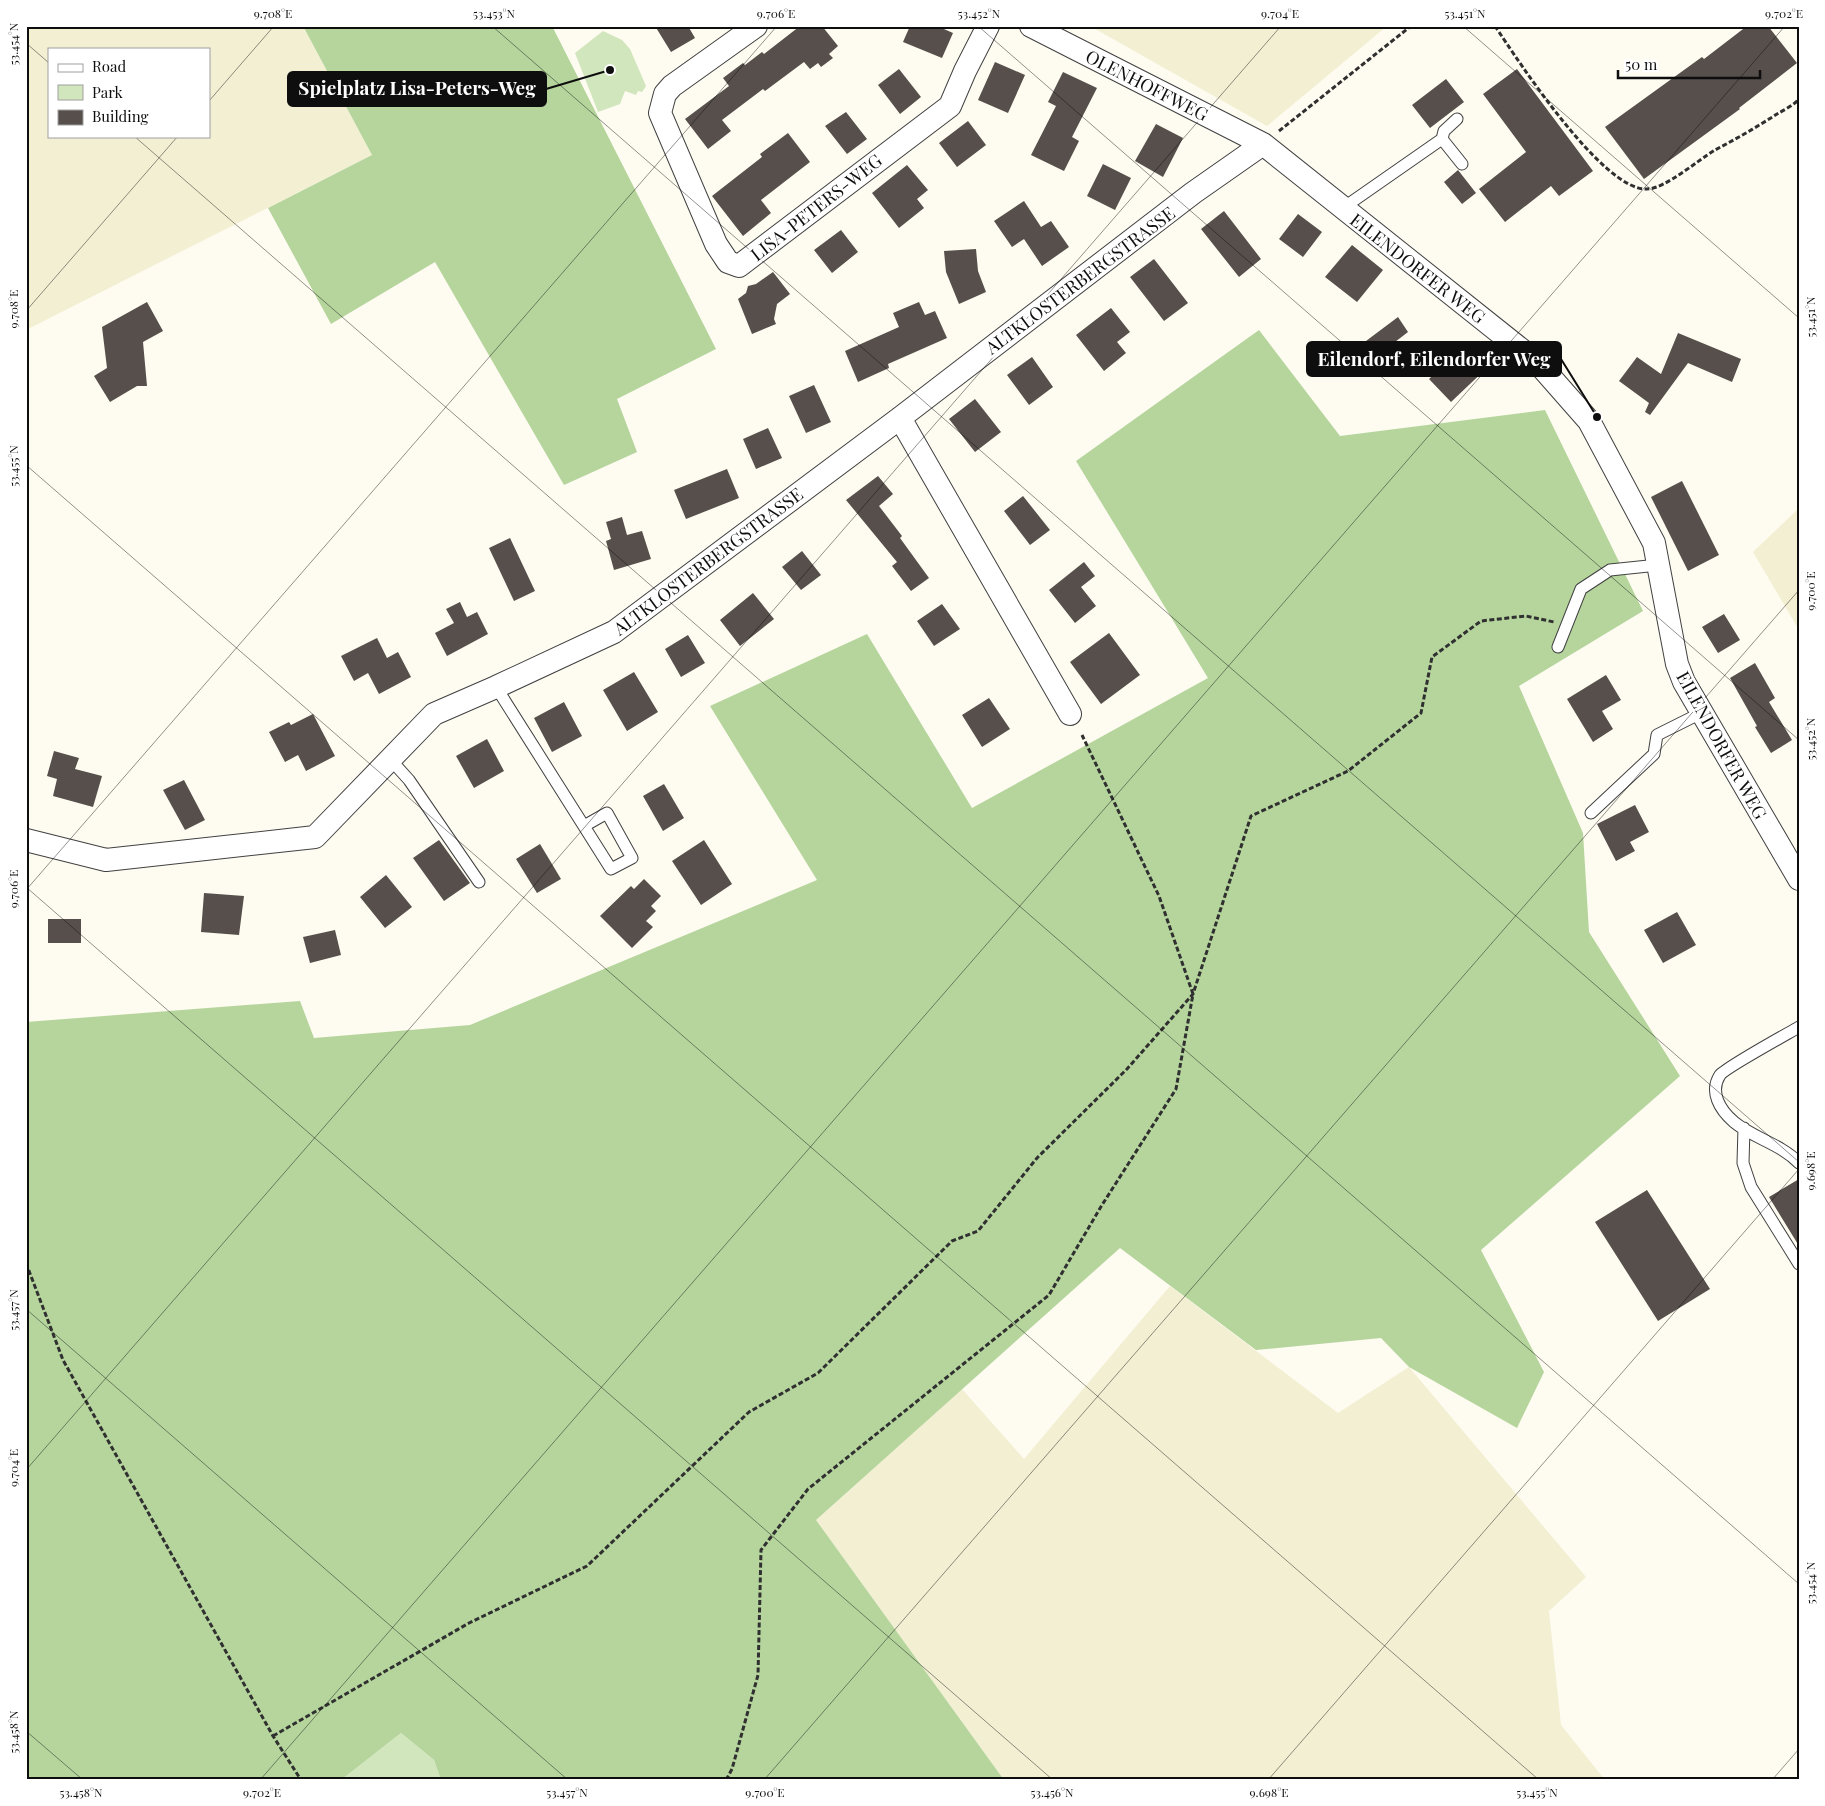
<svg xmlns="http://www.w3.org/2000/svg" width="1825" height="1806" font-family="'Playfair Display',serif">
<rect width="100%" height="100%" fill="#fefbf0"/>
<path fill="#f2efd2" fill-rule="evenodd" d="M 26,26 L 303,26 L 372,155 L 26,330 ZM 49,49 L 209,49 L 209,136 L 49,136 Z
M 1090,26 L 1387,26 L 1267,126 Z
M 1799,508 L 1799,630 L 1753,552 Z
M 1170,1286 L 1338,1413 L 1409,1367 L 1586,1577 L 1549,1611 L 1561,1725 L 1605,1780 L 1004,1780 L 816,1520 L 962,1389 L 1024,1459 Z"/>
<path fill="#d1e6bc" d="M 603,31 L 622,40 L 630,49 L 646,86 L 642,92 L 638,91 L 636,95 L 625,91 L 620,104 L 598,112 L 575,53 Z
M 401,1733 L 434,1760 L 441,1780 L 341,1780 Z"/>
<path fill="#b5d59d" d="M 303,26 L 552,26 L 716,349 L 617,399 L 637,452 L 564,485 L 435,262 L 331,324 L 268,208 L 372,155 Z
M 1259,330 L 1340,436 L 1545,410 L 1643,611 L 1519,686 L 1583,833 L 1589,932 L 1680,1076 L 1481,1250 L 1544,1372 L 1517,1428 L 1409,1367 L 1381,1338 L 1256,1350 L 1120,1248 L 816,1520 L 1004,1780 L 441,1780 L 434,1760 L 401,1733 L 341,1780 L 26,1780 L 26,1022 L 300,1001 L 314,1038 L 470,1025 L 817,880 L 710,706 L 867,634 L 972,808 L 1208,678 L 1076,461 Z"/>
<path fill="#564f4b" d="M 655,26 L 688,26 L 695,38 L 671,52 Z
M 800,26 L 822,26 L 838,46 L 829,54 L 833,58 L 821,67 L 818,63 L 810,69 L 804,62 L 765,91 L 763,89 L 722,120 L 731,131 L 708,149 L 685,119 L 729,86 L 723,78 L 743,63 L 745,65 L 762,52 L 764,54 Z
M 910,26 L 937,26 L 953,33 L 942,58 L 903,42 Z
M 1747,26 L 1768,26 L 1797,63 L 1739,108 L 1740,109 L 1644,179 L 1605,127 L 1702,57 L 1704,59 Z
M 995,62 L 1025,75 L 1008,113 L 978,100 Z
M 899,69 L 921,97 L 900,114 L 878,85 Z
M 1517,69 L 1593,171 L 1559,196 L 1551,186 L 1505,222 L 1479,189 L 1526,152 L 1483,94 Z
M 1063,72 L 1097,88 L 1072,137 L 1079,141 L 1064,171 L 1031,155 L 1056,106 L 1048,102 Z
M 1446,79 L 1464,102 L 1430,128 L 1412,105 Z
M 846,112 L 867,139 L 847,154 L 825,126 Z
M 968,121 L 986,145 L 957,167 L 939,143 Z
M 1156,124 L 1183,138 L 1163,177 L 1135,161 Z
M 788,133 L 810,162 L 761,200 L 771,213 L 743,236 L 712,196 L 762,157 L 760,154 Z
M 1103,164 L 1131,178 L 1115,210 L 1087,196 Z
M 907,165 L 928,190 L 917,199 L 924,208 L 899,228 L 872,193 Z
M 1458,170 L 1476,193 L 1462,204 L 1444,182 Z
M 1024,201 L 1041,227 L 1051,221 L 1069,247 L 1042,266 L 1024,239 L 1012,247 L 994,221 Z
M 1224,211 L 1261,259 L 1239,277 L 1201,229 Z
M 1298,214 L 1322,232 L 1303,257 L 1279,239 Z
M 841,230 L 858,252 L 832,273 L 814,250 Z
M 1352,245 L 1383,270 L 1357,302 L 1325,277 Z
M 976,249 L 978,271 L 986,292 L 959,304 L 946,272 L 944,251 Z
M 1154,259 L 1188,303 L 1164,321 L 1130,277 Z
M 773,272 L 790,294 L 777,304 L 774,319 L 776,324 L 752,334 L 738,299 L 746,293 L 748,286 L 756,284 Z
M 147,302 L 163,331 L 143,342 L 147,386 L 137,386 L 110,402 L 94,376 L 107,368 L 102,327 Z
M 919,302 L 925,315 L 935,311 L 947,338 L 888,364 L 889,368 L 858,382 L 845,351 L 899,327 L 893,313 Z
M 1111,308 L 1130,332 L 1117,342 L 1126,353 L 1104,371 L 1076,335 Z
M 1398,317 L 1408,332 L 1395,342 L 1406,356 L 1384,373 L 1362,344 Z
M 1678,333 L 1741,359 L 1732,382 L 1688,363 L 1650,415 L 1645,412 L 1649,403 L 1619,381 L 1637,357 L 1661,374 Z
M 1469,342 L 1490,365 L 1451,402 L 1429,379 Z
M 1032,357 L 1053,387 L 1029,405 L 1007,375 Z
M 814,385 L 831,422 L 806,433 L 789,396 Z
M 975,399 L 1001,432 L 975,452 L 949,419 Z
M 768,428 L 782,458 L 756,469 L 743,439 Z
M 727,469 L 739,498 L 686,519 L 674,490 Z
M 878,476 L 893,494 L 879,506 L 902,536 L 900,538 L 929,578 L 911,591 L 892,566 L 897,562 L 846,500 Z
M 1682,481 L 1719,555 L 1688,571 L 1651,497 Z
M 1023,496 L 1050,530 L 1030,545 L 1004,511 Z
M 622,517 L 627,535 L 642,531 L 651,559 L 614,570 L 606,541 L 611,539 L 606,522 Z
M 510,538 L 535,591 L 514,601 L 489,548 Z
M 802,551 L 821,575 L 801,590 L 782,567 Z
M 1084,562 L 1095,576 L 1081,587 L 1096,606 L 1075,623 L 1049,590 Z
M 753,593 L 774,619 L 740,646 L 720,620 Z
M 460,602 L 467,617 L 477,612 L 488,634 L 447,656 L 435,633 L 454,623 L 446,609 Z
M 942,604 L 960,629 L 934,646 L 917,621 Z
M 1724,614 L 1740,640 L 1718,653 L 1702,627 Z
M 1109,633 L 1140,675 L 1101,704 L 1070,662 Z
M 688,635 L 705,663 L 681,677 L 665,649 Z
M 377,638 L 387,658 L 398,652 L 411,677 L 379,694 L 368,673 L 354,681 L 341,656 Z
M 1755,663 L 1775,698 L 1769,702 L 1792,740 L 1771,753 L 1755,727 L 1757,726 L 1730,678 Z
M 634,672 L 658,712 L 627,731 L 603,690 Z
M 1606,675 L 1621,700 L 1602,711 L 1613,729 L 1593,742 L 1567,699 Z
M 989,698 L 1010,729 L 982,747 L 962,715 Z
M 564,702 L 582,736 L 552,752 L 534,718 Z
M 313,714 L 335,756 L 306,771 L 298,755 L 285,762 L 269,732 L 289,722 L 291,725 Z
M 487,739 L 504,771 L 474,788 L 456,756 Z
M 54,751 L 79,758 L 75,769 L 102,776 L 93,807 L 53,796 L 57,779 L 47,776 Z
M 184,780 L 205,820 L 185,830 L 163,790 Z
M 664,784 L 684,818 L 663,831 L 643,796 Z
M 1635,805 L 1649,832 L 1630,842 L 1635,851 L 1616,861 L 1597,824 Z
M 439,840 L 470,883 L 444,901 L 413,858 Z
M 704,840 L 732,884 L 701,905 L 672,861 Z
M 540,844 L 561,879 L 537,893 L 516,859 Z
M 386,875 L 412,907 L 385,928 L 360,897 Z
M 644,879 L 661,896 L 651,906 L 656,911 L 646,921 L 653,927 L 632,948 L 600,916 L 631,886 L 634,889 Z
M 204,893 L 244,896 L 239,935 L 201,932 Z
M 1677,912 L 1696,945 L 1663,963 L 1644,930 Z
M 48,919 L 81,919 L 81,943 L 48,943 Z
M 335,930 L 341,955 L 310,963 L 303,937 Z
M 1799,1179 L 1799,1246 L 1769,1197 Z
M 1647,1190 L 1710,1289 L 1658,1321 L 1595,1222 Z"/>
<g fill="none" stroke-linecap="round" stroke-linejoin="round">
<defs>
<path id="service" d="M 1442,139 L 1444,131 L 1457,119
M 1343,208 L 1442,139 L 1462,164
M 1558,647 L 1581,589 L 1610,570 L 1658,565
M 496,687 L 611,869 L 632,858 L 607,813 L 584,826
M 390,759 L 409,780 L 479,882
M 1591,813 L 1654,754 L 1657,735 L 1701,713
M 1799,1027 C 1787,1034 1725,1068 1720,1075 C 1709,1092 1720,1110 1734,1122 C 1753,1138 1781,1144 1799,1163
M 1744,1128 L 1743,1163 L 1751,1187 L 1799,1264"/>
<path id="minor" d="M 756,26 L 672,86 L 665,94 L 660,113 L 716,244 L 728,262 L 739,266 L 950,106 L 965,71 L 988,26
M 1031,26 L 1263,144 L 1538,363 L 1589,421 L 1654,543 L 1677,664 L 1684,682 L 1799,879
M 900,418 L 1070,714
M 26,840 L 106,860 L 315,837 L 434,714 L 496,687 L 614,632 L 900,418 L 1193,193 L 1263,144"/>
</defs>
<use href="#service" stroke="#414141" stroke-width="13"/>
<use href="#minor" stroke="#414141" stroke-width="24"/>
<path stroke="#303030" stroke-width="3" stroke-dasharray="5 2.5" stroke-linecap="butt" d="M 1495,26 C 1519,62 1603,191 1647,189 C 1665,189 1698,160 1715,150 C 1736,139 1757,127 1777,114 C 1784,110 1794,105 1799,99
M 1279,131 L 1411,26
M 26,1263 L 63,1360 L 273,1736 L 301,1780
M 273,1736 L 469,1623 L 587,1566 L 749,1412 L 818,1373 L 952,1241 L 978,1231 L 1037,1158 L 1127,1069 L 1193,994 L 1251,816 L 1348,771 L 1421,713 L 1432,657 L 1481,621 L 1526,616 L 1554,622
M 726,1780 L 732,1769 L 758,1675 L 761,1550 L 808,1489 L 1049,1295 L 1102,1205 L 1176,1089 L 1193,994 L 1159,896 L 1082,735"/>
<use href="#service" stroke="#fff" stroke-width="11"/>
<use href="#minor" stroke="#fff" stroke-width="22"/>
</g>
<path fill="none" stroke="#0e0e0e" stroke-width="1" stroke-opacity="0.45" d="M 492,26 L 1799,1162M 978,26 L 1799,740M 1463,26 L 1799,318M 26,43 L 49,63M 209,101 L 274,26M 134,136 L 1799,1584M 26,311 L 178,136M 26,465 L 1539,1780M 26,887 L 1053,1780M 26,890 L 777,26M 26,1309 L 568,1780M 26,1470 L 1281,26M 26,1731 L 83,1780M 260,1780 L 1785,26M 764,1780 L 1799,590M 1268,1780 L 1799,1169M 1772,1780 L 1799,1749"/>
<g text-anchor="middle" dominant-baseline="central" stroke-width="5" stroke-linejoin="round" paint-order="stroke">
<g font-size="18" fill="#0e0e0e" stroke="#fff">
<text transform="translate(1147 85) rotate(27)">OLENHOFFWEG</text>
<text transform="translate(816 207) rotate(-38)">LISA-PETERS-WEG</text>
<text transform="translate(1418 268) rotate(38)">EILENDORFER WEG</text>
<text transform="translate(1080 280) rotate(-37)">ALTKLOSTERBERGSTRASSE</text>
<text transform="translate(708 561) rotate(-37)">ALTKLOSTERBERGSTRASSE</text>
<text transform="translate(1722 745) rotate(61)">EILENDORFER WEG</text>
</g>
</g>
<path fill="none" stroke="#0e0e0e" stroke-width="2" d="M610 70L546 89M1597 417L1561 359"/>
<g fill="#0e0e0e" stroke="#fff" stroke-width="2">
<circle cx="610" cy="70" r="5"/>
<circle cx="1597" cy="417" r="5"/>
</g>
<g fill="#0e0e0e" stroke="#0e0e0e" stroke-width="2">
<rect x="288" y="72" width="258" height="34" rx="5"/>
<rect x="1307" y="342" width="254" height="34" rx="5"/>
</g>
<g font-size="19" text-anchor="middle" font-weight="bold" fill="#fff">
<text x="417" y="95">Spielplatz Lisa-Peters-Weg</text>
<text x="1434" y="366">Eilendorf, Eilendorfer Weg</text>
</g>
<rect width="1825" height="1806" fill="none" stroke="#ffffff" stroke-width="55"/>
<rect x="48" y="48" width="162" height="90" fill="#ffffff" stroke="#9f9f9f"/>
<rect x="58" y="64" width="25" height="8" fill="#ffffff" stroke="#9f9f9f"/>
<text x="92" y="72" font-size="15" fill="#0e0e0e">Road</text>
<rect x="58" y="85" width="25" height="15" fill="#d1e6bc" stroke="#9f9f9f"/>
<text x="92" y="98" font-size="15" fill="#0e0e0e">Park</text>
<rect x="58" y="110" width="25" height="15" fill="#564f4b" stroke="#9f9f9f"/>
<text x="92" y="122" font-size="15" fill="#0e0e0e">Building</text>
<path d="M1618 70v8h142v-8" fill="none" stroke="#0e0e0e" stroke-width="2.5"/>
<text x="1625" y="70" font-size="15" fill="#0e0e0e" stroke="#ffffff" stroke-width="4" paint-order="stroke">50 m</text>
<rect x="28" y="28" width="1770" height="1750" fill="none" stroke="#0e0e0e" stroke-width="2"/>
<g font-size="12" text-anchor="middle" fill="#0e0e0e">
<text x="273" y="18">9.708°E</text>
<text x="494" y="18">53.453°N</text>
<text x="776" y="18">9.706°E</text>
<text x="979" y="18">53.452°N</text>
<text x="1280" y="18">9.704°E</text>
<text x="1465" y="18">53.451°N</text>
<text x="1784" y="18">9.702°E</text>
<text transform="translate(14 44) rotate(-90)" y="4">53.454°N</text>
<text transform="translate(14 309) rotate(-90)" y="4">9.708°E</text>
<text transform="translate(1811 317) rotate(-90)" y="4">53.451°N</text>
<text transform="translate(14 466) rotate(-90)" y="4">53.455°N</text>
<text transform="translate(1811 591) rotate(-90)" y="4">9.700°E</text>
<text transform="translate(1811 739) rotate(-90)" y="4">53.452°N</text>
<text transform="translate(14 889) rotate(-90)" y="4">9.706°E</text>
<text transform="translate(1811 1171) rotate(-90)" y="4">9.698°E</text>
<text transform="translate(14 1310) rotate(-90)" y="4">53.457°N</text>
<text transform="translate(14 1468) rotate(-90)" y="4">9.704°E</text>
<text transform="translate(1811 1583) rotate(-90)" y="4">53.454°N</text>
<text transform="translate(14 1732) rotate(-90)" y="4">53.458°N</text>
<text x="81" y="1797">53.458°N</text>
<text x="262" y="1797">9.702°E</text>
<text x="567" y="1797">53.457°N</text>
<text x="765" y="1797">9.700°E</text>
<text x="1052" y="1797">53.456°N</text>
<text x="1269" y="1797">9.698°E</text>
<text x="1537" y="1797">53.455°N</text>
</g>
</svg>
